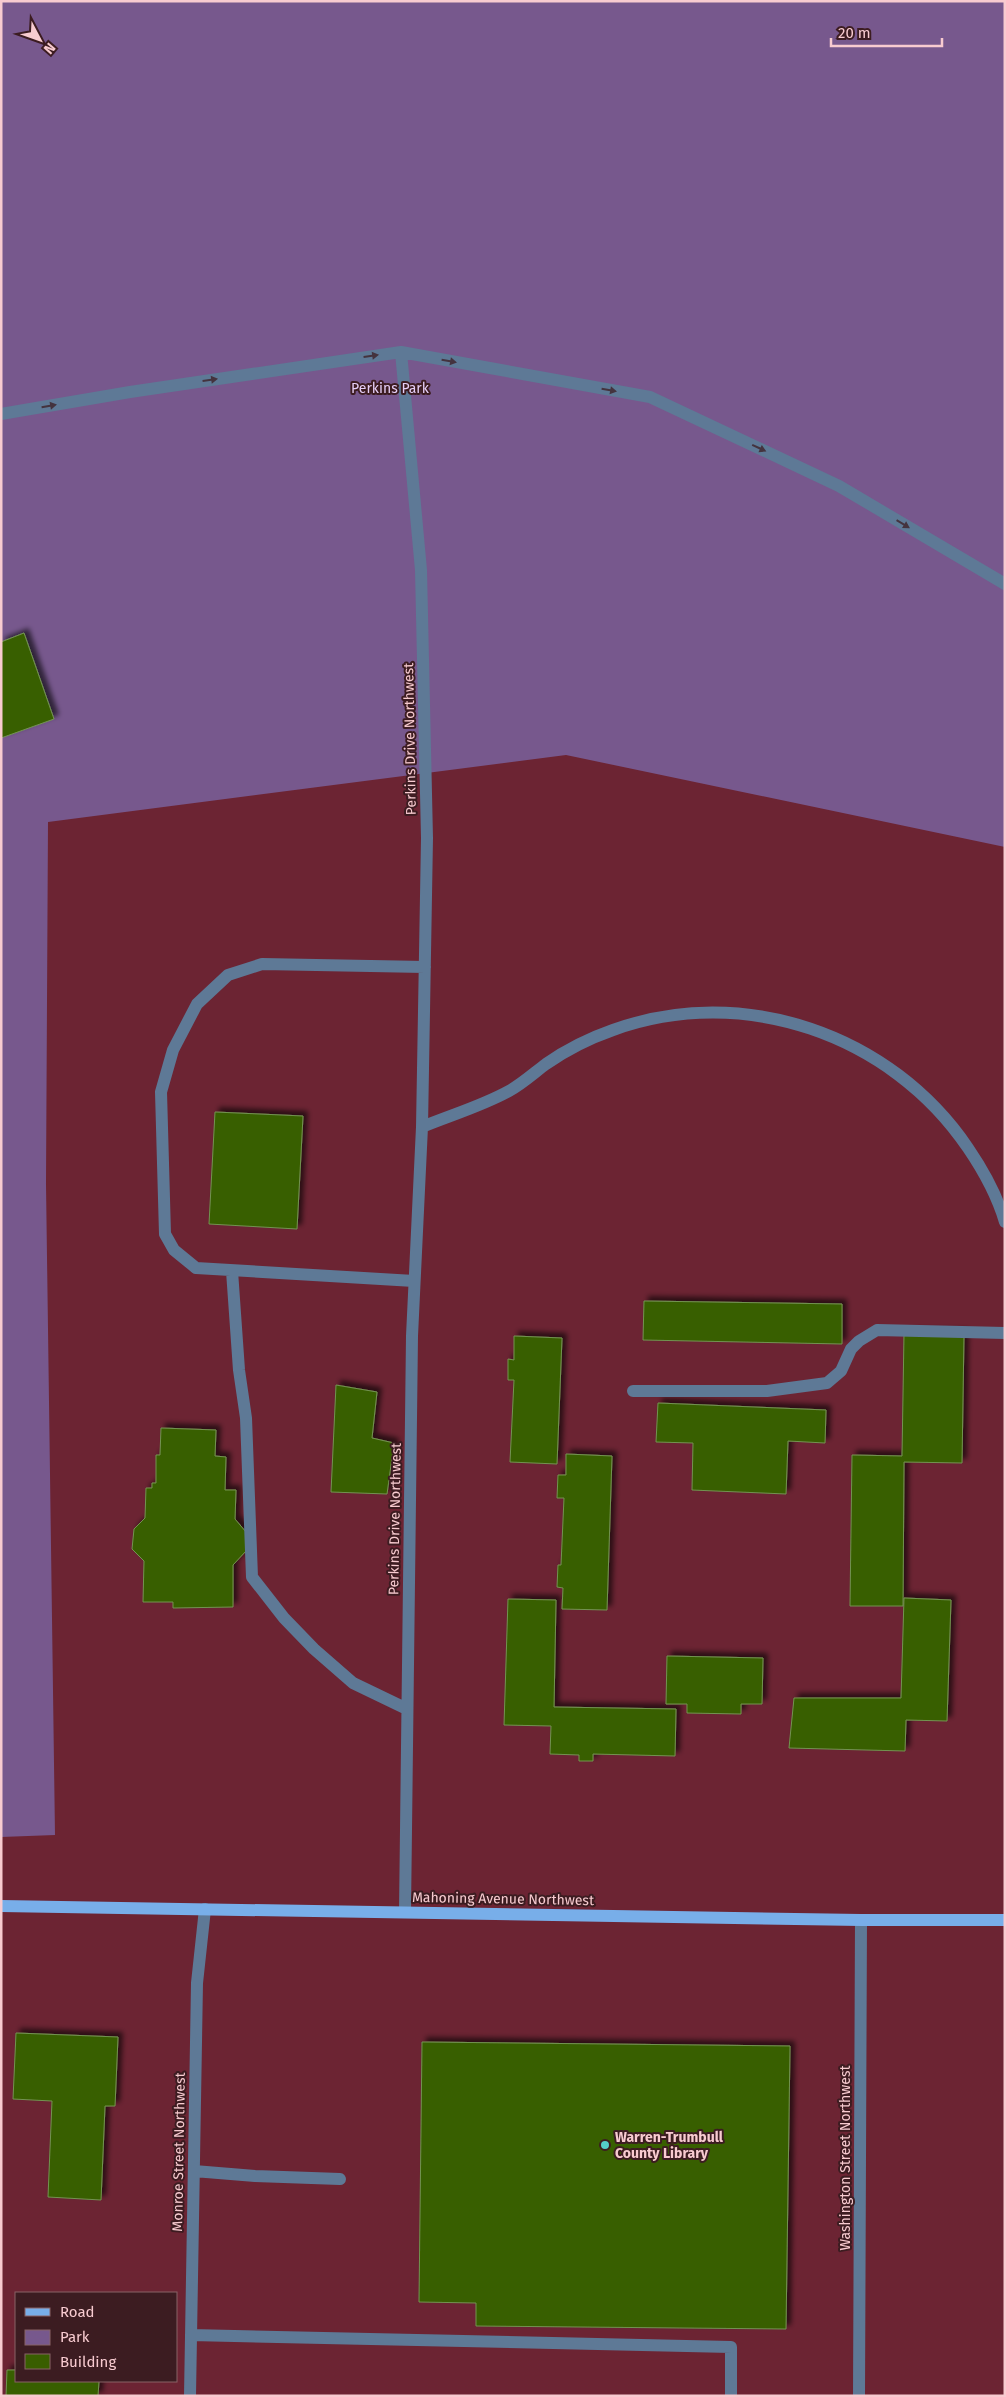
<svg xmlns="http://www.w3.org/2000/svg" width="1006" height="2397" font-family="'Fira Sans',sans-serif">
<defs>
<filter id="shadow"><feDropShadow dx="4.5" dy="-4.5" stdDeviation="2.5" flood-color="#0009"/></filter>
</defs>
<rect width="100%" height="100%" fill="#6c2433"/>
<path fill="#77588d" d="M 1,1 L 1005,1 L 1005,847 L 566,755 L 48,822 L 46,1184 L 55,1835 L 1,1837 Z"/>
<path fill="#395e00" stroke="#729451" filter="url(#shadow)" d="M 24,633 L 54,719 L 1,738 L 1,642 Z
M 215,1112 L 303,1116 L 297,1229 L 209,1224 Z
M 644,1301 L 842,1304 L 842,1344 L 643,1340 Z
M 904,1334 L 964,1334 L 962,1463 L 904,1462 L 903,1606 L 850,1606 L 852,1455 L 902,1456 Z
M 514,1336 L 562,1338 L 557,1464 L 510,1462 L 514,1380 L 508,1380 L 508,1359 L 514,1360 Z
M 336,1385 L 377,1392 L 372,1438 L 394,1443 L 387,1494 L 331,1492 Z
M 658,1403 L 826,1410 L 825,1443 L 788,1441 L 786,1494 L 692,1490 L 693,1443 L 656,1442 Z
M 161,1428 L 216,1430 L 215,1456 L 226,1457 L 225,1490 L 236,1490 L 235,1519 L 246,1532 L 246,1551 L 233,1565 L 233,1607 L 173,1608 L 173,1602 L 143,1602 L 144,1561 L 132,1549 L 134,1529 L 145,1518 L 146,1488 L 152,1488 L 152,1483 L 156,1483 L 156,1455 L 160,1455 Z
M 566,1454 L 612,1456 L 607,1610 L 562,1609 L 563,1588 L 557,1587 L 558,1565 L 561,1565 L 564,1498 L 557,1498 L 558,1475 L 566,1475 Z
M 904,1598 L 951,1600 L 947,1721 L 906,1720 L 905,1751 L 789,1748 L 794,1698 L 901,1698 Z
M 508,1599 L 556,1600 L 554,1707 L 676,1709 L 675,1756 L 593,1754 L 593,1761 L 579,1761 L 579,1755 L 550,1754 L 551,1726 L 504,1725 Z
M 667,1656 L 763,1658 L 762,1704 L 741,1704 L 741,1714 L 687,1713 L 687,1704 L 666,1704 Z
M 16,2033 L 118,2037 L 115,2106 L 105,2106 L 101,2200 L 48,2197 L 52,2101 L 13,2099 Z
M 422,2042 L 790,2046 L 786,2329 L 476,2326 L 476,2303 L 419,2302 Z
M 7,2370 L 16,2370 L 16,2381 L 99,2381 L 98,2396 L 6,2396 Z"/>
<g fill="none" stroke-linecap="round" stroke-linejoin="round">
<path stroke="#5e7996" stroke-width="12" d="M 401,352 L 421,570 L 427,838 L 422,1127
M 1,414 L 130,392 L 401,352 L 650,397 L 839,486 L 1005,584
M 232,1271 L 239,1370 L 246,1418 L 252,1577 L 284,1618 L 314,1649 L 353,1683 L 407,1709
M 414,1281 L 196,1268 L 174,1250 L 165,1234 L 161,1092 L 173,1050 L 197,1004 L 228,975 L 262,964 L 425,967
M 633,1391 L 767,1391 L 827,1383 L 841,1371 L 851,1349 L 859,1341 L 877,1330 L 1005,1333
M 405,1912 L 412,1336 L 422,1127 C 451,1115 482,1106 509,1091 C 522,1084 534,1073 546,1064 C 566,1050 590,1038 613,1030 C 743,983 891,1034 968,1148 C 983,1170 997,1195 1005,1222
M 194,2171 L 255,2176 L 340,2179
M 191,2335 L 731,2347 L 731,2396
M 190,2396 L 197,1983 L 205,1909
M 859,2396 L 861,1920"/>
<path stroke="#78aee9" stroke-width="12" d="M 1,1906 L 861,1920 L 1005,1920"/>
</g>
<defs><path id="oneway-solid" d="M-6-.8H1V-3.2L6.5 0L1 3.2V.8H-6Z" transform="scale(1.25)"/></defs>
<g fill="#44333e">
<use href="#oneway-solid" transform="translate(371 356) rotate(-8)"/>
<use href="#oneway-solid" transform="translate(449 361) rotate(10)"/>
<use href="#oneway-solid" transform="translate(210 380) rotate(-8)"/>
<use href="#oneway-solid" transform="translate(609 390) rotate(10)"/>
<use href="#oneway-solid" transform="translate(49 406) rotate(-10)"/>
<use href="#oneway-solid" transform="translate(759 448) rotate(25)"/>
<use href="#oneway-solid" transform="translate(903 524) rotate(31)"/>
</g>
<circle fill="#54cdc8" stroke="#3c1c21" stroke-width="2" cx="605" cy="2145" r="5"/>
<g text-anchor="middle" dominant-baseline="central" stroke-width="4" stroke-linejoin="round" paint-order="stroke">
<g font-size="14" fill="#e5cef6" stroke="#3c1c21">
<text x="390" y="388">Perkins Park</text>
</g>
<g font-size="14" fill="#f8cbd0" stroke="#3c1c21">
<text transform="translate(410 739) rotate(-91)">Perkins Drive Northwest</text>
<text transform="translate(395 1519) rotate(-89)">Perkins Drive Northwest</text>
<text transform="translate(503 1899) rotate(1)">Mahoning Avenue Northwest</text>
<text transform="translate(179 2152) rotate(-89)">Monroe Street Northwest</text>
<text transform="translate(845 2158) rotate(-90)">Washington Street Northwest</text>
</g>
<g font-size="14" font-weight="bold" fill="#f8cbd0" stroke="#3c1c21" text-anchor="start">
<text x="615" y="2137">Warren-Trumbull<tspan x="615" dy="16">County Library</tspan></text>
</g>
</g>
<rect width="1006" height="2397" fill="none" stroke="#f8cbd0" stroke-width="5"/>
<rect x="15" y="2292" width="162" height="90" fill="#3c1c21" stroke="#876267"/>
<rect x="25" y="2308" width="25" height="8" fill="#78aee9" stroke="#876267"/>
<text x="60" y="2317" font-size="15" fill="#f8cbd0">Road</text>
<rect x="25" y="2330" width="25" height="15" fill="#77588d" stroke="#876267"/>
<text x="60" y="2342" font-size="15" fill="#f8cbd0">Park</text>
<rect x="25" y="2354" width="25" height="15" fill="#395e00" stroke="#876267"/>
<text x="60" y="2367" font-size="15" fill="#f8cbd0">Building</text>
<g transform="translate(40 40) rotate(131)" stroke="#3c1c21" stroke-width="4" paint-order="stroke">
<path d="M0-4L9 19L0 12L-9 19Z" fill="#f8cbd0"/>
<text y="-8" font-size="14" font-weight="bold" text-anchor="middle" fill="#f8cbd0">N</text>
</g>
<path d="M831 38v8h111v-8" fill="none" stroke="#f8cbd0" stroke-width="2.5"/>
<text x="838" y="38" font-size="15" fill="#f8cbd0" stroke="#3c1c21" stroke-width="4" paint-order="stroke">20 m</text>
</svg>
